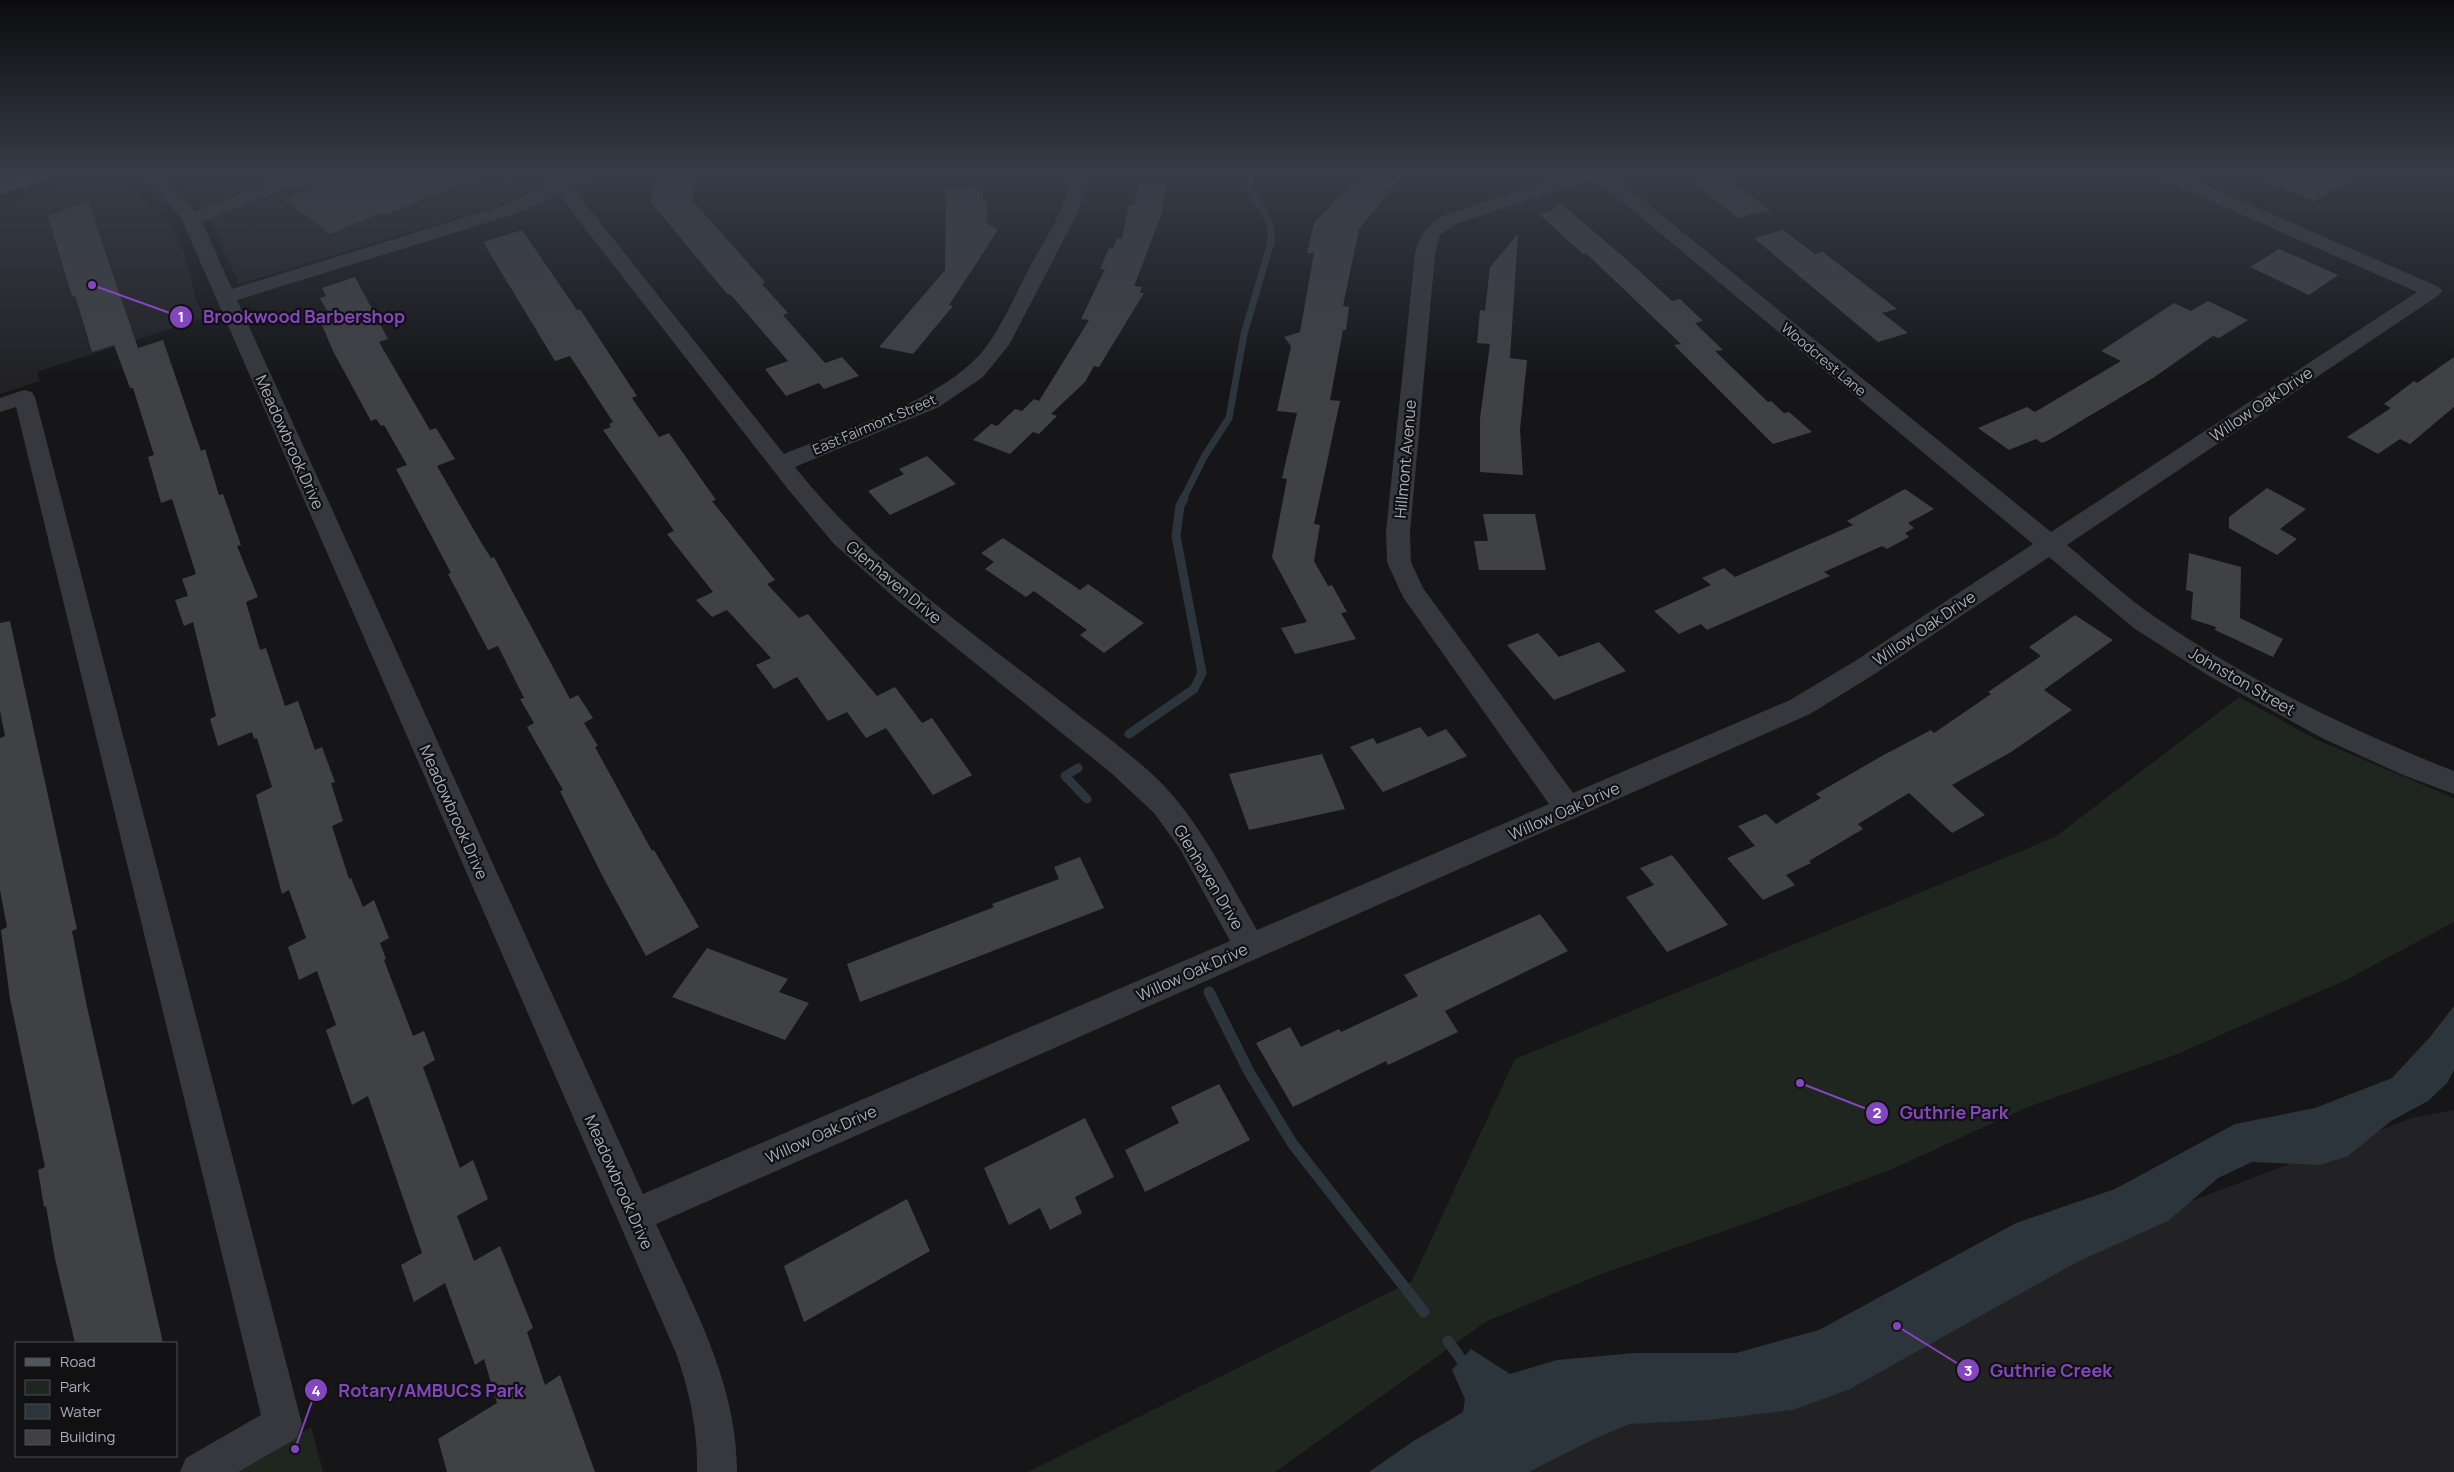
<svg xmlns="http://www.w3.org/2000/svg" width="2454" height="1472" font-family="Manrope,sans-serif">
<rect width="100%" height="100%" fill="#161618"/>
<path fill="#222225" d="M 113,172 L 157,213 L 170,221 L 187,261 L 196,299 L 204,318 L 37,372 L 40,381 L 0,394 L 0,206 L 74,179 Z
M 166,172 L 574,172 L 496,206 L 239,284 L 205,209 Z
M 2454,1110 L 2454,1472 L 1452,1472 L 1562,1414 L 1767,1401 L 2146,1218 L 2412,1118 Z"/>
<path fill="#1e261f" d="M 2239,697 L 2315,739 L 2454,798 L 2454,922 L 2346,980 L 2175,1055 L 2028,1107 L 1890,1170 L 1750,1222 L 1604,1273 L 1487,1321 L 1275,1472 L 1028,1472 L 1412,1281 L 1515,1059 L 2055,837 Z
M 311,1427 L 323,1472 L 235,1472 Z"/>
<path fill="#2c353c" d="M 2454,1006 L 2454,1070 L 2447,1083 L 2428,1101 L 2391,1121 L 2348,1156 L 2320,1165 L 2252,1162 L 2218,1178 L 2168,1221 L 2077,1262 L 1848,1390 L 1792,1410 L 1709,1420 L 1629,1424 L 1590,1441 L 1529,1472 L 1369,1472 L 1412,1442 L 1463,1412 L 1465,1399 L 1452,1370 L 1471,1349 L 1510,1374 L 1557,1360 L 1635,1353 L 1736,1353 L 1819,1330 L 2016,1223 L 2115,1189 L 2235,1124 L 2315,1108 L 2392,1078 L 2430,1037 Z"/>
<g fill="none" stroke-linecap="round" stroke-linejoin="round">
<path stroke="#2c353c" stroke-width="7" d="M 1183,499 L 1204,457 L 1229,418 L 1244,334 L 1271,242 L 1271,226 L 1250,188 L 1251,172"/>
<path stroke="#2c353c" stroke-width="9" d="M 1129,734 L 1194,689 L 1202,673 L 1176,536 L 1180,506 L 1184,498
M 1078,768 L 1065,776 L 1087,799"/>
<path stroke="#2c353c" stroke-width="11" d="M 1209,992 L 1249,1072 L 1292,1143 L 1424,1312
M 1448,1341 L 1468,1369"/>
</g>
<path fill="#404145" d="M 351,172 L 487,172 L 385,215 L 381,213 L 330,234 L 284,199 Z
M 658,172 L 699,172 L 692,200 L 765,282 L 762,284 L 788,313 L 783,315 L 825,363 L 842,357 L 859,376 L 824,389 L 819,383 L 786,396 L 765,369 L 788,361 L 730,294 L 728,295 L 650,201 Z
M 1393,172 L 1405,172 L 1359,229 L 1343,306 L 1349,307 L 1346,330 L 1343,330 L 1330,400 L 1340,401 L 1314,524 L 1320,525 L 1314,561 L 1328,586 L 1332,585 L 1347,612 L 1341,613 L 1356,639 L 1295,654 L 1281,628 L 1307,622 L 1272,557 L 1287,479 L 1282,478 L 1297,413 L 1277,411 L 1291,346 L 1284,337 L 1300,332 L 1314,253 L 1307,253 L 1314,223 L 1351,185 Z
M 2246,172 L 2364,172 L 2314,201 Z
M 1723,174 L 1770,210 L 1738,218 L 1691,181 Z
M 1139,183 L 1167,184 L 1161,216 L 1134,286 L 1142,287 L 1140,293 L 1144,293 L 1099,367 L 1094,366 L 1085,382 L 1051,414 L 1057,416 L 1039,434 L 1033,432 L 1010,454 L 973,440 L 991,424 L 997,426 L 1015,409 L 1022,411 L 1034,399 L 1039,401 L 1089,320 L 1081,319 L 1105,269 L 1100,269 L 1109,248 L 1113,248 L 1117,238 L 1122,239 L 1129,205 L 1134,205 Z
M 983,186 L 983,200 L 987,201 L 987,223 L 998,230 L 949,305 L 953,306 L 913,354 L 879,347 L 945,270 L 946,188 Z
M 88,201 L 138,348 L 163,340 L 201,451 L 205,449 L 219,495 L 223,494 L 241,545 L 237,546 L 258,597 L 246,602 L 260,650 L 266,648 L 285,706 L 298,701 L 315,750 L 322,747 L 335,782 L 331,783 L 343,821 L 332,826 L 349,879 L 351,878 L 363,907 L 374,900 L 389,938 L 380,943 L 386,959 L 384,960 L 413,1036 L 424,1031 L 435,1060 L 423,1067 L 460,1168 L 473,1160 L 488,1199 L 457,1216 L 474,1261 L 500,1246 L 533,1328 L 527,1332 L 545,1385 L 560,1375 L 595,1472 L 447,1472 L 438,1439 L 497,1403 L 484,1359 L 475,1365 L 445,1283 L 414,1302 L 401,1265 L 422,1253 L 368,1096 L 352,1105 L 326,1030 L 336,1025 L 317,971 L 299,980 L 288,947 L 306,938 L 289,890 L 282,894 L 256,795 L 272,787 L 257,738 L 254,739 L 252,732 L 218,746 L 210,719 L 216,716 L 193,622 L 184,626 L 175,600 L 188,596 L 182,579 L 196,574 L 172,499 L 161,503 L 148,457 L 154,455 L 133,388 L 130,388 L 114,345 L 92,352 L 75,295 L 72,296 L 48,216 Z
M 1559,202 L 1626,259 L 1672,301 L 1680,299 L 1703,321 L 1695,323 L 1723,350 L 1715,351 L 1768,402 L 1771,401 L 1784,413 L 1789,412 L 1812,432 L 1773,444 L 1674,345 L 1681,344 L 1586,253 L 1583,254 L 1539,214 L 1551,211 Z
M 522,230 L 577,310 L 580,309 L 637,396 L 632,398 L 659,437 L 669,433 L 716,500 L 712,501 L 775,580 L 767,584 L 799,618 L 808,614 L 877,696 L 895,687 L 922,723 L 932,718 L 972,775 L 933,795 L 886,728 L 866,738 L 847,712 L 828,721 L 797,677 L 774,689 L 756,665 L 771,658 L 727,610 L 712,617 L 696,600 L 713,592 L 667,534 L 674,531 L 603,430 L 611,427 L 609,424 L 613,422 L 570,356 L 555,361 L 483,242 Z
M 1783,230 L 1815,254 L 1823,252 L 1897,309 L 1882,313 L 1908,333 L 1878,342 L 1754,238 Z
M 1518,234 L 1510,358 L 1527,360 L 1520,430 L 1523,475 L 1480,472 L 1480,418 L 1490,344 L 1477,343 L 1480,310 L 1485,311 L 1490,267 Z
M 2279,249 L 2338,275 L 2309,295 L 2250,267 Z
M 355,277 L 388,339 L 379,342 L 430,430 L 436,428 L 455,459 L 437,466 L 482,544 L 491,558 L 494,557 L 570,699 L 578,695 L 593,718 L 584,723 L 598,746 L 595,747 L 652,851 L 654,850 L 699,927 L 646,956 L 603,877 L 560,791 L 563,790 L 527,727 L 534,723 L 520,699 L 524,698 L 498,646 L 488,650 L 448,574 L 451,573 L 396,469 L 407,465 L 384,425 L 381,426 L 376,419 L 371,421 L 333,351 L 319,318 L 329,315 L 320,298 L 326,296 L 322,288 Z
M 2208,301 L 2248,320 L 2219,338 L 2213,336 L 2153,378 L 2049,440 L 2042,443 L 2036,439 L 2009,450 L 1978,428 L 2027,407 L 2035,412 L 2121,361 L 2101,351 L 2174,303 L 2191,311 Z
M 2454,357 L 2454,407 L 2410,444 L 2400,439 L 2378,454 L 2347,437 L 2391,408 L 2384,404 L 2414,381 L 2417,383 Z
M 927,456 L 956,484 L 890,515 L 868,491 L 904,474 L 899,469 Z
M 2267,488 L 2306,509 L 2280,529 L 2297,539 L 2277,555 L 2229,528 L 2229,517 Z
M 1905,489 L 1934,509 L 1908,523 L 1914,528 L 1905,533 L 1909,537 L 1887,549 L 1882,546 L 1824,572 L 1830,576 L 1707,630 L 1701,624 L 1679,634 L 1654,611 L 1711,585 L 1702,578 L 1724,568 L 1735,577 L 1853,525 L 1847,521 Z
M 1483,514 L 1535,514 L 1546,570 L 1479,570 L 1474,541 L 1488,541 Z
M 1003,538 L 1080,590 L 1088,584 L 1144,623 L 1104,653 L 1080,635 L 1087,630 L 1034,591 L 1026,597 L 985,569 L 994,562 L 981,553 Z
M 2189,553 L 2241,567 L 2240,618 L 2283,639 L 2273,657 L 2215,630 L 2216,627 L 2191,619 L 2193,592 L 2186,590 Z
M 2075,615 L 2113,640 L 2044,690 L 2072,710 L 2011,752 L 1952,785 L 1985,815 L 1952,833 L 1909,793 L 1858,824 L 1863,829 L 1809,861 L 1811,863 L 1786,875 L 1795,885 L 1763,900 L 1727,858 L 1755,846 L 1738,826 L 1766,814 L 1776,824 L 1821,798 L 1816,794 L 1880,757 L 1931,730 L 1934,733 L 1991,694 L 1988,692 L 2041,656 L 2029,647 Z
M 10,621 L 77,929 L 72,931 L 87,1007 L 163,1343 L 75,1343 L 55,1259 L 46,1206 L 44,1207 L 38,1170 L 45,1167 L 10,999 L 1,930 L 7,927 L 0,890 L 0,738 L 5,736 L 0,711 L 0,623 Z
M 1538,633 L 1559,657 L 1599,642 L 1626,671 L 1554,700 L 1507,645 Z
M 1420,727 L 1428,737 L 1446,729 L 1467,756 L 1383,792 L 1350,747 L 1373,738 L 1377,744 Z
M 1322,754 L 1345,809 L 1249,830 L 1229,774 Z
M 1672,855 L 1728,925 L 1667,952 L 1626,897 L 1654,885 L 1640,868 Z
M 1080,857 L 1104,908 L 860,1002 L 847,964 L 994,907 L 992,904 L 1059,879 L 1054,867 Z
M 1540,914 L 1568,951 L 1445,1011 L 1458,1032 L 1388,1065 L 1386,1061 L 1293,1107 L 1256,1043 L 1290,1027 L 1301,1047 L 1339,1029 L 1341,1032 L 1418,996 L 1404,975 Z
M 707,948 L 788,979 L 779,992 L 809,1003 L 785,1040 L 672,997 Z
M 1219,1084 L 1250,1140 L 1145,1192 L 1125,1150 L 1179,1123 L 1171,1107 Z
M 1085,1118 L 1114,1177 L 1075,1197 L 1082,1213 L 1050,1230 L 1040,1208 L 1009,1225 L 984,1168 Z
M 907,1199 L 930,1251 L 804,1322 L 784,1266 Z"/>
<g fill="none" stroke-linecap="round" stroke-linejoin="round">
<path fill="#37383d" fill-rule="evenodd" d="M 2,172 L 20,172 L 24,184 L 21,188 L 9,188 Z
M 136,172 L 156,172 L 186,199 L 195,212 L 295,172 L 321,172 L 318,176 L 202,222 L 232,289 L 498,207 L 575,172 L 599,172 L 596,176 L 573,188 L 784,454 C 847,428 950,399 989,343 C 1006,318 1018,289 1032,263 C 1048,234 1069,205 1069,172 L 1087,172 L 1087,188 L 1077,214 L 1009,345 L 983,377 L 939,407 L 795,467 C 869,561 969,630 1063,703 C 1098,731 1147,764 1175,798 C 1208,838 1231,885 1257,930 L 1549,804 L 1403,597 L 1387,562 L 1386,532 L 1415,254 C 1418,237 1427,224 1442,216 L 1575,172 L 1609,172 L 2051,532 L 2417,292 L 2154,176 L 2151,172 L 2176,172 L 2439,287 L 2442,291 L 2439,295 L 2067,545 C 2096,569 2124,596 2155,617 C 2248,680 2349,730 2454,771 L 2454,794 L 2403,775 L 2324,739 L 2209,676 L 2135,629 L 2049,557 L 1873,675 L 1810,714 L 656,1224 C 692,1304 737,1382 737,1472 L 697,1472 C 698,1431 690,1392 676,1353 L 182,220 L 172,207 ZM 1594,178 L 2033,544 L 1855,661 L 1790,700 L 1573,793 L 1423,588 L 1411,562 L 1410,532 L 1435,254 L 1440,235 L 1456,224 ZM 559,195 L 787,488 L 834,544 L 897,600 L 1110,772 L 1154,813 L 1180,849 L 1230,941 L 643,1194 L 237,300 L 512,215 Z
M 24,390 L 32,392 L 35,397 L 302,1424 L 297,1438 L 238,1472 L 180,1472 L 186,1458 L 261,1415 L 16,407 L 0,412 L 0,398 Z"/>
<path fill="#53555c" fill-rule="evenodd" d="M 29,172 L 55,172 L 52,176 L 0,195 L 0,183 Z"/>
</g>
<linearGradient id="sky" x2="0" y2="1"><stop stop-color="#0c0c0d"/><stop offset="0.46" stop-color="#363c48"/><stop offset="1" stop-color="#363c48" stop-opacity="0"/></linearGradient>
<rect width="2454" height="378" fill="url(#sky)"/>
<g text-anchor="middle" dominant-baseline="central" stroke-width="4.5" stroke-linejoin="round" paint-order="stroke">
<g font-size="14" fill="#a8adb8" stroke="#111113">
<text transform="translate(1824 359) rotate(40)">Woodcrest Lane</text>
<text transform="translate(874 424) rotate(-23)">East Fairmont Street</text>
</g>
<g font-size="16" fill="#a8adb8" stroke="#111113">
<text transform="translate(2261 404) rotate(-34)">Willow Oak Drive</text>
<text transform="translate(290 442) rotate(66)">Meadowbrook Drive</text>
<text transform="translate(1405 459) rotate(-85)">Hillmont Avenue</text>
<text transform="translate(894 582) rotate(40)">Glenhaven Drive</text>
<text transform="translate(1924 628) rotate(-34)">Willow Oak Drive</text>
<text transform="translate(2242 681) rotate(30)">Johnston Street</text>
<text transform="translate(1564 811) rotate(-24)">Willow Oak Drive</text>
<text transform="translate(454 812) rotate(66)">Meadowbrook Drive</text>
<text transform="translate(1209 877) rotate(59)">Glenhaven Drive</text>
<text transform="translate(1192 972) rotate(-24)">Willow Oak Drive</text>
<text transform="translate(821 1134) rotate(-24)">Willow Oak Drive</text>
<text transform="translate(619 1182) rotate(66)">Meadowbrook Drive</text>
</g>
</g>
<path fill="none" stroke="#8446be" stroke-width="2" d="M92 285L181 317M1800 1083L1877 1113M1897 1326L1968 1370M295 1449L316 1390"/>
<g fill="#8446be" stroke="#111113" stroke-width="2">
<circle cx="92" cy="285" r="5"/>
<circle cx="1800" cy="1083" r="5"/>
<circle cx="1897" cy="1326" r="5"/>
<circle cx="295" cy="1449" r="5"/>
<circle cx="181" cy="317" r="12"/>
<circle cx="1877" cy="1113" r="12"/>
<circle cx="1968" cy="1370" r="12"/>
<circle cx="316" cy="1390" r="12"/>
</g>
<g font-size="15" text-anchor="middle" font-weight="bold" fill="#fff">
<text x="181" y="322">1</text>
<text x="1877" y="1118">2</text>
<text x="1968" y="1376">3</text>
<text x="316" y="1396">4</text>
</g>
<g font-size="18" text-anchor="middle" font-weight="bold" fill="#8446be" stroke="#111113" stroke-width="4.5" stroke-linejoin="round" paint-order="stroke">
<text x="304" y="323">Brookwood Barbershop</text>
<text x="1954" y="1119">Guthrie Park</text>
<text x="2051" y="1377">Guthrie Creek</text>
<text x="431" y="1397">Rotary/AMBUCS Park</text>
</g>
<rect x="15" y="1342" width="162" height="115" fill="#111113" stroke="#4d4f55"/>
<rect x="25" y="1358" width="25" height="8" fill="#53555c" stroke="#4d4f55"/>
<text x="60" y="1367" font-size="15" fill="#a8adb8">Road</text>
<rect x="25" y="1380" width="25" height="15" fill="#1e261f" stroke="#4d4f55"/>
<text x="60" y="1392" font-size="15" fill="#a8adb8">Park</text>
<rect x="25" y="1404" width="25" height="15" fill="#2c353c" stroke="#4d4f55"/>
<text x="60" y="1417" font-size="15" fill="#a8adb8">Water</text>
<rect x="25" y="1430" width="25" height="15" fill="#404145" stroke="#4d4f55"/>
<text x="60" y="1442" font-size="15" fill="#a8adb8">Building</text>
</svg>
